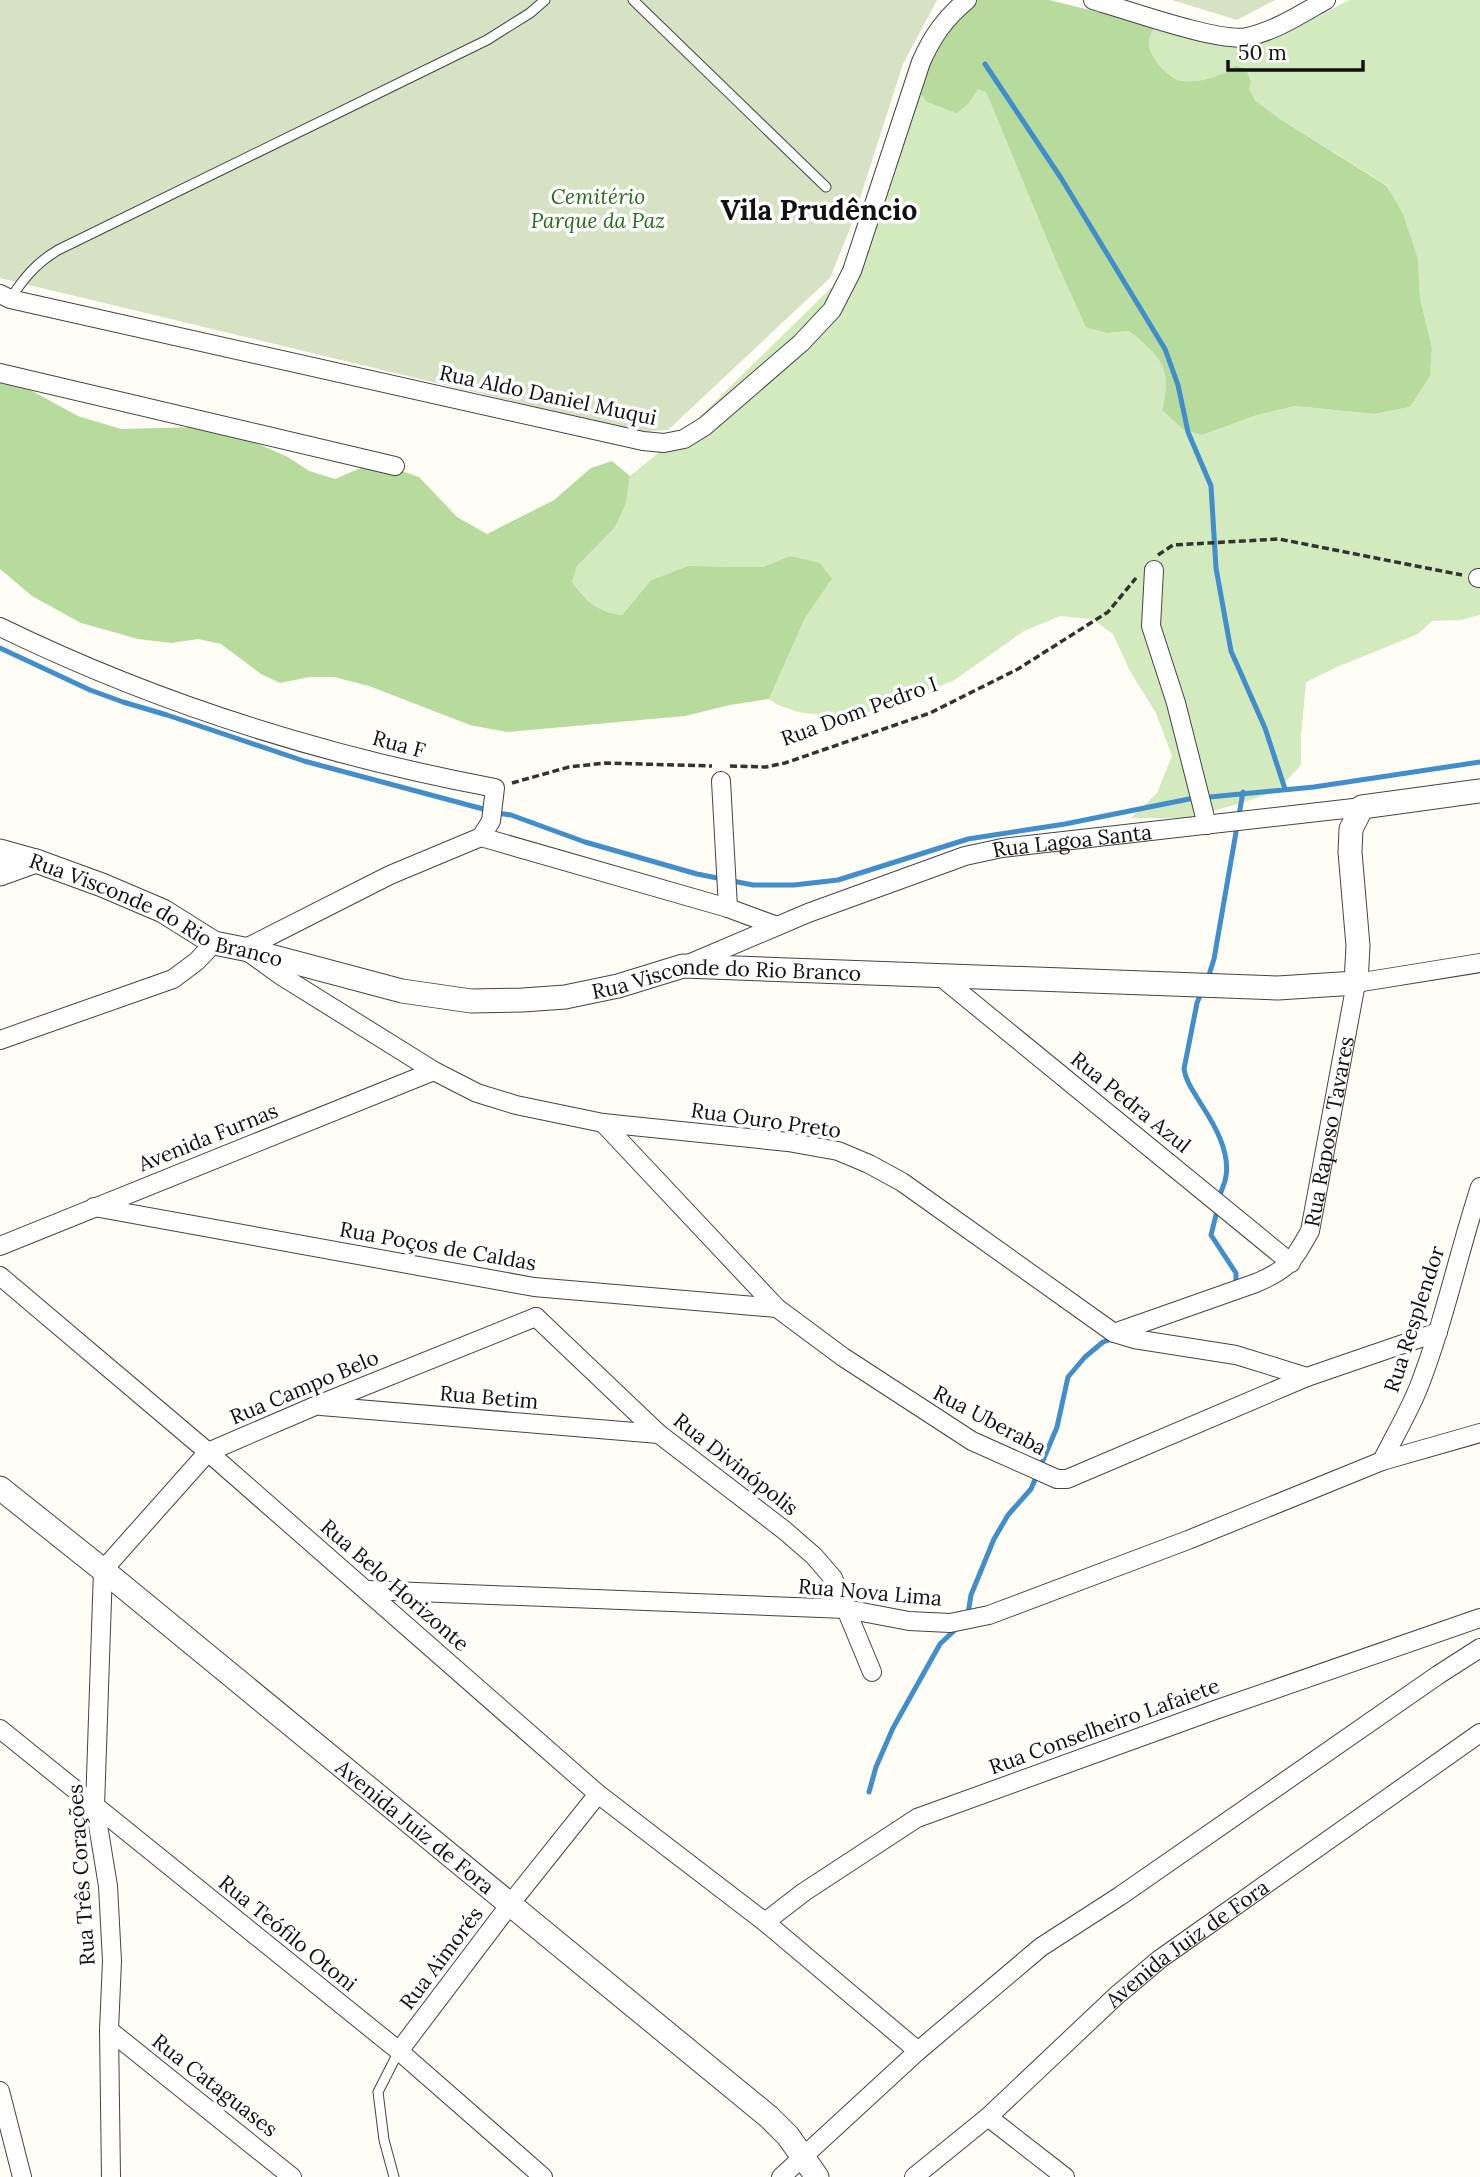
<svg xmlns="http://www.w3.org/2000/svg" width="1480" height="2177" font-family="Lora,serif">
<rect width="100%" height="100%" fill="#fffdf5"/>
<path fill="#d2eabe" d="M 1349,0 L 1480,0 L 1480,615 L 1460,620 L 1432,621 L 1418,634 L 1337,667 L 1306,682 L 1301,736 L 1301,765 L 1277,791 L 1238,804 L 1187,818 L 1131,818 L 1157,793 L 1172,756 L 1156,713 L 1130,671 L 1113,634 L 1092,619 L 1060,616 L 1024,631 L 953,681 L 866,713 L 837,717 L 798,712 L 778,705 L 769,699 L 805,618 L 832,579 L 790,556 L 763,567 L 688,566 L 651,580 L 622,615 C 595,611 589,603 572,582 L 577,566 L 593,549 L 626,503 L 630,476 L 683,433 L 836,283 L 872,212 L 918,90 L 969,103 L 978,88 L 986,92 L 1053,254 L 1067,281 L 1107,333 L 1129,331 C 1160,356 1173,368 1162,410 L 1202,435 L 1257,415 L 1295,406 L 1374,414 L 1410,407 L 1430,376 L 1432,348 L 1420,298 L 1418,259 L 1388,186 L 1280,119 L 1255,100 L 1236,67 C 1223,76 1199,83 1183,81 C 1169,80 1148,56 1149,42 C 1149,37 1153,30 1155,26 L 1249,43 L 1294,29 Z"/>
<path fill="#b6db9d" d="M 978,0 L 1049,0 L 1155,26 C 1153,30 1149,37 1149,42 C 1148,56 1169,80 1183,81 C 1199,83 1223,76 1236,66 L 1246,69 L 1251,82 L 1249,89 L 1255,100 L 1280,119 L 1387,186 L 1403,214 L 1418,259 L 1420,298 L 1432,348 L 1430,376 L 1410,407 L 1374,414 L 1295,406 L 1257,415 L 1202,435 L 1183,429 L 1162,410 C 1173,368 1160,356 1129,331 L 1107,333 L 1086,327 L 1053,254 L 986,92 L 978,89 L 969,103 L 957,113 L 927,102 L 918,90 L 933,55 L 959,14 Z
M 0,379 L 12,380 L 78,416 L 121,429 L 202,427 L 249,440 L 288,457 L 309,471 L 335,479 L 363,467 L 387,466 L 419,477 L 457,517 L 487,534 L 554,500 L 591,468 L 612,461 L 630,476 L 626,503 L 615,527 L 577,566 L 572,582 C 588,602 595,611 622,615 L 651,580 L 688,566 L 763,567 L 790,556 L 820,563 L 832,579 L 805,618 L 769,699 L 730,705 L 685,716 L 507,732 L 470,725 L 369,686 L 334,677 L 310,677 L 280,683 L 261,674 L 221,644 L 198,639 L 171,643 L 138,639 L 81,623 L 32,596 L 0,569 Z"/>
<path fill="#d7e2c4" d="M 0,0 L 937,0 L 903,64 L 851,226 L 830,278 L 668,430 L 640,432 L 0,278 Z
M 1172,0 L 1275,0 L 1237,20 Z"/>
<g fill="none" stroke-linecap="round" stroke-linejoin="round">
<path stroke="#428ecc" stroke-width="5" d="M 985,64 L 1061,178 L 1165,349 L 1178,385 L 1188,432 L 1211,486 L 1216,568 L 1231,651 L 1265,728 L 1285,789
M 0,648 L 90,690 L 123,702 L 167,715 L 304,761 L 487,810
M 497,813 L 511,815 L 585,842 L 697,874 L 753,885 L 794,885 L 838,880 L 968,839 L 1065,824 L 1189,799 L 1314,787 L 1480,762
M 1208,978 L 1214,959 L 1243,792
M 1202,990 L 1197,1003 L 1184,1069 C 1186,1082 1194,1092 1201,1104 C 1214,1124 1230,1151 1226,1176 C 1225,1184 1221,1190 1219,1198
M 1218,1207 L 1211,1235 L 1236,1273 L 1236,1286
M 968,1614 L 971,1595 L 994,1539 L 1008,1515 L 1031,1489 L 1057,1427 L 1068,1377 L 1085,1357 L 1103,1342 L 1115,1338
M 869,1792 L 876,1767 L 893,1728 L 940,1644 L 958,1627"/>
<defs>
<path id="service" d="M 633,0 L 826,187
M 10,299 C 24,278 36,263 58,250 L 487,40 L 530,13 L 545,0
M 394,2177 L 384,2140 L 378,2092 L 399,2051"/>
<g id="minor">
<path d="M 1093,0 C 1125,9 1219,43 1247,37 C 1275,31 1301,14 1326,0"/>
<path d="M 0,294 L 10,299 L 643,441 L 664,443 L 684,439 L 705,426 L 801,343 L 832,310 L 852,271 L 921,62 C 932,37 945,18 967,0"/>
<path d="M 0,373 L 395,466"/>
<path d="M 1154,570 L 1151,626 L 1176,703 L 1207,825"/>
<path d="M 1478,578 L 1480,578"/>
<path d="M 0,627 C 156,703 325,756 495,788 L 491,821 L 481,837 L 390,875 L 244,949 L 280,975 L 434,1071 L 477,1093 L 516,1105 L 603,1123 L 788,1142 L 838,1151 L 869,1164 L 902,1182 L 1114,1333 L 1134,1339 L 1236,1355 L 1307,1377"/>
<path d="M 721,781 L 728,908"/>
<path d="M 481,837 L 728,908 L 777,926"/>
<path id="s1" d="M 686,965 L 808,913 L 965,856 L 1002,848 L 1362,807"/>
<path d="M 941,977 L 1291,1263"/>
<path d="M 0,1040 L 173,979 L 197,961 L 214,943"/>
<path d="M 603,1123 L 777,1308 L 843,1357 L 972,1441 L 1057,1479 L 1067,1479 L 1307,1377 L 1438,1332"/>
<path d="M 94,1207 L 534,1287 L 777,1308"/>
<path d="M 0,1246 L 434,1071"/>
<path d="M 0,1276 L 208,1452 L 598,1794 L 765,1922 L 918,2051"/>
<path d="M 536,1317 L 659,1434 L 784,1530 L 814,1556 L 833,1578 L 872,1672"/>
<path id="s2" d="M 1114,1333 L 1256,1283 C 1289,1269 1293,1261 1310,1231 L 1356,983 L 1480,963"/>
<path d="M 321,1406 L 659,1434"/>
<path d="M 1382,1461 C 1394,1437 1408,1413 1418,1389 C 1444,1323 1458,1254 1480,1187"/>
<path d="M 367,1590 L 846,1609 L 909,1621 L 950,1623 L 989,1615 L 1188,1540 L 1382,1461 L 1480,1433"/>
<path d="M 0,1729 L 399,2051 L 543,2177"/>
<path d="M 765,1922 L 804,1892 L 917,1818 L 1215,1710 L 1480,1618"/>
<path d="M 109,2030 L 292,2177"/>
<path d="M 399,2051 L 511,1903 L 598,1794"/>
<path d="M 0,2091 L 22,2177"/>
<path d="M 988,2117 L 1065,2177"/>
<path d="M 111,2177 L 109,2030 L 112,1961 L 108,1886 L 95,1807 L 103,1570 L 208,1452 L 315,1406 L 536,1317"/>
<path d="M 781,2177 L 918,2051 L 1041,1947 L 1120,1896 L 1438,1675 L 1480,1648"/>
<path id="s3" d="M 914,2177 L 988,2117 L 1116,1996 L 1160,1959 L 1480,1733"/>
</g>
<g id="tertiary">
<path id="s4" d="M 0,851 L 36,861 L 102,885 L 163,911 L 214,943 L 244,949 L 402,991 L 471,1001 L 523,1000 L 565,997 L 618,986 L 683,966 L 1278,988 L 1356,983 L 1358,946 L 1350,852 L 1351,829 L 1362,807 L 1480,791"/>
<path d="M 0,874 L 36,861"/>
<path id="s5" d="M 0,1488 L 103,1570 L 769,2117 L 788,2136 L 817,2177"/>
</g>
</defs>
<use href="#service" stroke="#444" stroke-width="11"/>
<use href="#minor" stroke="#444" stroke-width="20"/>
<use href="#tertiary" stroke="#444" stroke-width="25"/>
<path stroke="#333" stroke-width="3.5" stroke-dasharray="7 3.5" stroke-linecap="butt" d="M 1158,555 L 1173,545 L 1279,539 L 1462,575
M 730,766 L 766,767 L 785,763 L 930,713 L 1018,669 L 1108,612 L 1136,578
M 512,783 L 569,767 L 606,763 L 712,766"/>
<use href="#service" stroke="#fff" stroke-width="9"/>
<use href="#minor" stroke="#fff" stroke-width="18"/>
<use href="#tertiary" stroke="#fff" stroke-width="23"/>
</g>
<g text-anchor="middle" dominant-baseline="central" stroke-width="7" stroke-linejoin="round" paint-order="stroke">
<g font-size="21" font-style="italic" fill="#2c6920" stroke="#fff">
<text x="598" y="196">Cemitério<tspan x="598" dy="24">Parque da Paz</tspan></text>
</g>
<g font-size="21" fill="#111" stroke="#fff">
<text transform="translate(548 395) rotate(12)">Rua Aldo Daniel Muqui</text>
<text transform="translate(859 711) rotate(-20)">Rua Dom Pedro I</text>
<text transform="translate(399 744) rotate(15)">Rua F</text>
<text stroke="none"><textPath href="#s1" startOffset="408">Rua Lagoa Santa</textPath></text>
<text stroke="none"><textPath href="#s4" startOffset="168">Rua Visconde do Rio Branco</textPath></text>
<text stroke="none"><textPath href="#s4" startOffset="756">Rua Visconde do Rio Branco</textPath></text>
<text transform="translate(1131 1102) rotate(39)">Rua Pedra Azul</text>
<text transform="translate(766 1120) rotate(8)">Rua Ouro Preto</text>
<text stroke="none"><textPath href="#s2" startOffset="329">Rua Raposo Tavares</textPath></text>
<text transform="translate(208 1137) rotate(-22)">Avenida Furnas</text>
<text transform="translate(438 1246) rotate(10)">Rua Poços de Caldas</text>
<text transform="translate(1414 1319) rotate(-72)">Rua Resplendor</text>
<text transform="translate(304 1387) rotate(-23)">Rua Campo Belo</text>
<text transform="translate(489 1397) rotate(5)">Rua Betim</text>
<text transform="translate(990 1420) rotate(28)">Rua Uberaba</text>
<text transform="translate(736 1464) rotate(38)">Rua Divinópolis</text>
<text transform="translate(395 1585) rotate(41)">Rua Belo Horizonte</text>
<text transform="translate(870 1592) rotate(5)">Rua Nova Lima</text>
<text transform="translate(1104 1726) rotate(-20)">Rua Conselheiro Lafaiete</text>
<text stroke="none"><textPath href="#s5" startOffset="536">Avenida Juiz de Fora</textPath></text>
<text transform="translate(81 1875) rotate(-94)">Rua Três Corações</text>
<text transform="translate(288 1933) rotate(39)">Rua Teófilo Otoni</text>
<text stroke="none"><textPath href="#s3" startOffset="360">Avenida Juiz de Fora</textPath></text>
<text transform="translate(441 1958) rotate(-53)">Rua Aimorés</text>
<text transform="translate(215 2085) rotate(38)">Rua Cataguases</text>
</g>
<g font-size="28" font-weight="bold" fill="#111" stroke="#fff">
<text x="819" y="210">Vila Prudêncio</text>
</g>
</g>
<path d="M1228 60v10h135v-10" fill="none" stroke="#111111" stroke-width="3.5"/>
<text x="1238" y="60" font-size="21" fill="#111111" stroke="#ffffff" stroke-width="5" paint-order="stroke">50 m</text>
</svg>
